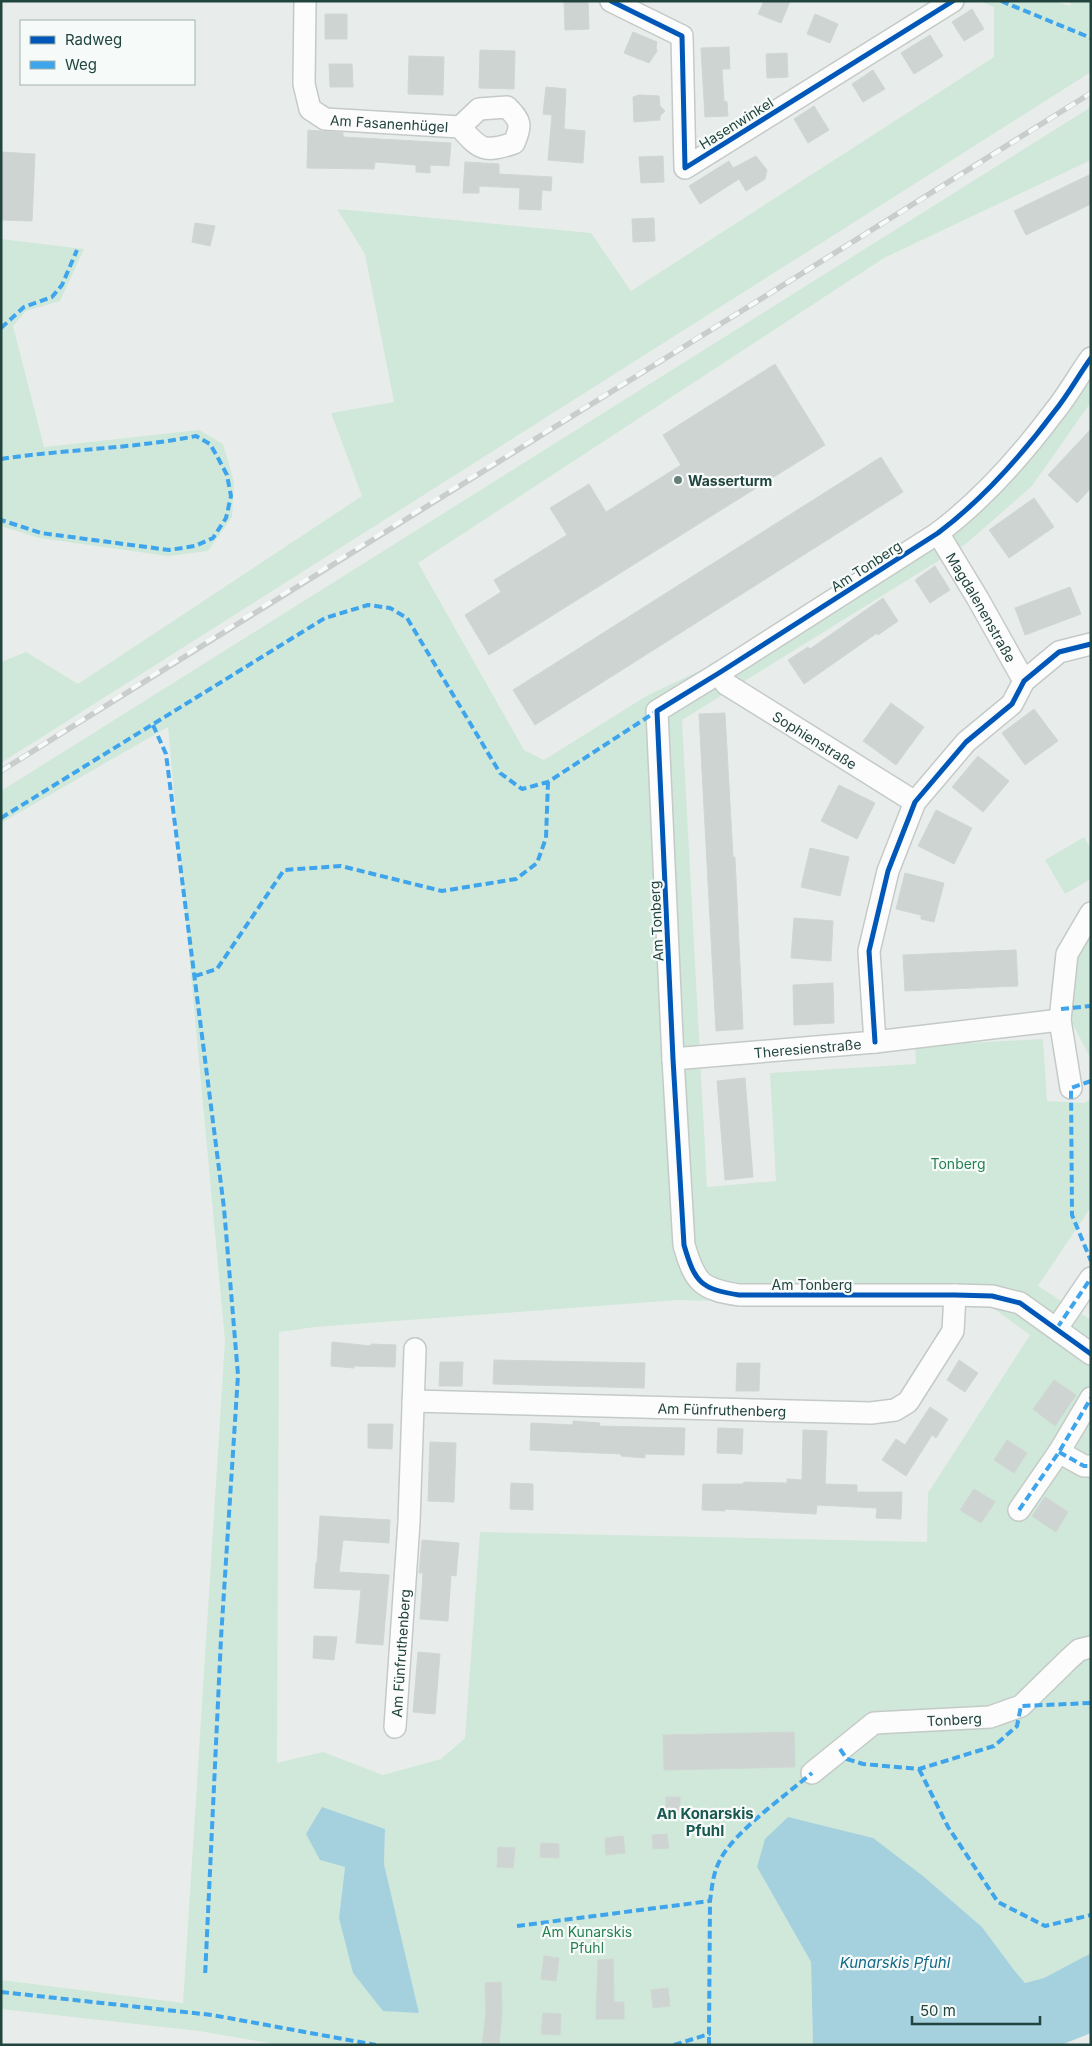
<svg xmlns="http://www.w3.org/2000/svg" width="1092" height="2046" font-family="Inter,sans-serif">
<rect width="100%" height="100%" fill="#e8edeb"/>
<path fill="#d0e8d9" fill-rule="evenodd" d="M 980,1 L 1054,1 L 1070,6 L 1071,1 L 1091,1 L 1091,72 L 1,763 L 1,662 L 26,652 L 78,684 L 362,496 L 331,413 L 394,402 L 365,254 L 337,209 L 591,233 L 631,291 L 994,57 L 994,7 Z
M 1091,107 L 1091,160 L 884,258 L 418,563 L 524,750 L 544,760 L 648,695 L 710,666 L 935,523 L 1011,451 L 1091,347 L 1091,402 L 1032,486 L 967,543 L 682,720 L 707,1187 L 776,1181 L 770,1073 L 916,1064 L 915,1046 L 1043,1039 L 1047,1101 L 1084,1103 L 1091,1099 L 1091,1207 L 1038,1286 L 1091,1320 L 1091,1953 L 1044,1978 L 1025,1983 L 1014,1970 L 982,1927 L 923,1876 L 757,1867 L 811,1962 L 813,2045 L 280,2045 L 199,2031 L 1,2009 L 1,1980 L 183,2003 L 225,1341 L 168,727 L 1,823 L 1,791 ZM 678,1300 L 993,1308 L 1030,1335 L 928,1493 L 927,1542 L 480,1532 L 465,1738 L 441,1759 L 383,1775 L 323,1752 L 277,1763 L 279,1332 L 315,1327 ZM 385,1829 L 384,1864 L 419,2013 L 339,1918 L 345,1867 L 320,1860 Z
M 1,239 L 84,249 L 60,301 L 26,311 L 13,326 L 44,447 L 199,430 L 223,444 L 234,482 L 232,517 L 208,551 L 168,556 L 39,538 L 1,526 Z
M 1084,837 L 1091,849 L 1091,879 L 1065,894 L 1045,860 Z
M 1091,929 L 1091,1059 L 1070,1019 L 1074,955 Z"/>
<path fill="#a5d1df" d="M 322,1807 L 385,1829 L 384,1864 L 419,2013 L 383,2011 L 353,1973 L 339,1918 L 345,1867 L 320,1860 L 306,1834 Z
M 788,1817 L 873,1838 L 923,1876 L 982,1927 L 1014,1970 L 1025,1983 L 1044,1978 L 1091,1953 L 1091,2033 L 1061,2045 L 813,2045 L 811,1962 L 757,1867 L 765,1839 Z"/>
<path fill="#ced4d2" stroke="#d0d6d4" d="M 564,1 L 588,1 L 589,29 L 565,30 Z
M 764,1 L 790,1 L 781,23 L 758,14 Z
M 972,9 L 984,29 L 964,41 L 952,22 Z
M 325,14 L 347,14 L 347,39 L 325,39 Z
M 815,14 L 838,24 L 830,43 L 807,34 Z
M 633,32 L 657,42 L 656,47 L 657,51 L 649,63 L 624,53 Z
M 930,35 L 943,56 L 914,74 L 901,53 Z
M 729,47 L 730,69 L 722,69 L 724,101 L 727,102 L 728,116 L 705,117 L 701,48 Z
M 480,50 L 515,51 L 514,89 L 479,88 Z
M 787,53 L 788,77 L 767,78 L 766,54 Z
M 409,56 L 444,57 L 443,95 L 408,94 Z
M 329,64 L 352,64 L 353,87 L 330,87 Z
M 873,70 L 885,89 L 863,102 L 852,84 Z
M 546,87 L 566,89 L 564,129 L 585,131 L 583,163 L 548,160 L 552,115 L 543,114 Z
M 639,95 L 659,96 L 660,106 L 665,111 L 660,116 L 660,120 L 634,122 L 633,97 Z
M 814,106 L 829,130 L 808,143 L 794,119 Z
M 308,130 L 343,133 L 343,137 L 451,143 L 449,166 L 430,165 L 430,173 L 416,172 L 416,165 L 375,162 L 374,169 L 307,168 Z
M 1,152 L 35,154 L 32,221 L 1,220 Z
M 663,156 L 664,182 L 641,183 L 639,157 Z
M 756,156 L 767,170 L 765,179 L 746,191 L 739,179 L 700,204 L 689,186 L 729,161 L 733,168 Z
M 465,162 L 499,164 L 499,174 L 552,177 L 551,191 L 542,190 L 541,210 L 519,209 L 520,188 L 479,186 L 479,193 L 463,193 Z
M 1091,174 L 1091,204 L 1026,235 L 1014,211 Z
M 654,218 L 655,241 L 633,242 L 632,219 Z
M 195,223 L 215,226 L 210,246 L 192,242 Z
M 775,364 L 825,445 L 489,655 L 465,615 L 501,592 L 494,580 L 567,535 L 550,508 L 589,484 L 606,512 L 681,465 L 663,435 Z
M 1091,429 L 1091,488 L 1077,503 L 1048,475 Z
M 881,457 L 903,492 L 535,725 L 513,690 Z
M 1034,498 L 1054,527 L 1009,558 L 989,530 Z
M 935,566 L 950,590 L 930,603 L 915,580 Z
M 1070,587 L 1081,614 L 1025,635 L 1015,608 Z
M 883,598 L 898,621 L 878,635 L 877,633 L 804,684 L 788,660 L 808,647 L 810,649 Z
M 891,703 L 924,727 L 896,765 L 863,741 Z
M 1034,709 L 1058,741 L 1025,765 L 1002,733 Z
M 725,713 L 733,857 L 735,857 L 743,1029 L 716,1031 L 699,714 Z
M 978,756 L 1009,781 L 983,812 L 952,787 Z
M 839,785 L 875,803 L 857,839 L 821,821 Z
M 936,810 L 972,828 L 954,864 L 918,846 Z
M 810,848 L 849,857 L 840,896 L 801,887 Z
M 905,873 L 944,883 L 934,922 L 921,919 L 921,915 L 896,909 Z
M 794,918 L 833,921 L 831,961 L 791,958 Z
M 1016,950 L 1018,986 L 905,991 L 903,955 Z
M 833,983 L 834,1023 L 794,1025 L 793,985 Z
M 745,1078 L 753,1177 L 725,1180 L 717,1081 Z
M 332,1342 L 371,1346 L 371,1344 L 396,1345 L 395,1367 L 354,1366 L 354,1368 L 331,1366 Z
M 494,1360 L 645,1363 L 644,1388 L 493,1384 Z
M 959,1360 L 978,1373 L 965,1392 L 947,1380 Z
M 440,1362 L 463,1362 L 462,1386 L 439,1386 Z
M 737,1363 L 760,1363 L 759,1391 L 736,1391 Z
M 1054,1380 L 1076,1395 L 1055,1426 L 1033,1409 Z
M 930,1407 L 948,1419 L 936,1438 L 932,1435 L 906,1476 L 882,1460 L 896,1439 L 905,1445 Z
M 573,1421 L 600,1423 L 599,1426 L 685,1428 L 684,1455 L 645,1454 L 645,1458 L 621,1456 L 621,1454 L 530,1450 L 531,1423 L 573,1425 Z
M 368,1424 L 393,1424 L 392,1449 L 368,1448 Z
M 718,1428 L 743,1429 L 742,1454 L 717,1453 Z
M 803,1430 L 827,1431 L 825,1484 L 857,1485 L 857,1492 L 902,1492 L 901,1519 L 876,1518 L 877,1508 L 817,1505 L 816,1514 L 725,1509 L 725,1511 L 702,1510 L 703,1484 L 743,1484 L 744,1482 L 787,1483 L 787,1479 L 802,1480 Z
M 1007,1440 L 1027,1453 L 1014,1473 L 994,1460 Z
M 430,1442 L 456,1443 L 454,1502 L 428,1501 Z
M 511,1483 L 533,1484 L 533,1510 L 510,1509 Z
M 974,1489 L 995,1502 L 981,1523 L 960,1510 Z
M 1045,1497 L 1068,1512 L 1056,1532 L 1032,1516 Z
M 320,1516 L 390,1520 L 389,1543 L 343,1540 L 339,1572 L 389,1575 L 383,1645 L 356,1643 L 361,1590 L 314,1588 L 316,1563 L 317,1563 Z
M 422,1540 L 459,1543 L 456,1576 L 451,1575 L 448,1621 L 420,1619 L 423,1573 L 419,1573 Z
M 314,1636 L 337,1637 L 334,1660 L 313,1658 Z
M 418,1652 L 440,1654 L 435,1714 L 413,1712 Z
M 794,1732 L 795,1767 L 664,1770 L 663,1735 Z
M 666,1797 L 680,1797 L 680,1810 L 666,1810 Z
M 667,1834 L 669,1848 L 653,1849 L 652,1835 Z
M 623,1836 L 625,1853 L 606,1855 L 605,1838 Z
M 541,1843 L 559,1844 L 559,1858 L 540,1857 Z
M 498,1847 L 515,1848 L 513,1868 L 497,1867 Z
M 544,1956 L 559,1958 L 556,1981 L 541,1979 Z
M 613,1959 L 614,2002 L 624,2002 L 624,2019 L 596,2019 L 598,1960 Z
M 501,1982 L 502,2014 L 499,2045 L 482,2045 L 486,2012 L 485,1983 Z
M 668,1988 L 670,2006 L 653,2008 L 651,1990 Z
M 543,2013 L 561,2014 L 560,2035 L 541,2034 Z"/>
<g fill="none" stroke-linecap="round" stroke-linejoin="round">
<defs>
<g id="minor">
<path id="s1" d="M 305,1 L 304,84 L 310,109 L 325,119 L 460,127 C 480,150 484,153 514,143 C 522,125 521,121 507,107 L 479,109 L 460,127"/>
<path d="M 611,1 L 682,36 L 685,168 L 953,1"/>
<path d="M 1091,358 C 1078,376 1068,395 1054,412 C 1021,456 982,500 938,533 L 719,673 L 657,711 L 673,1059 L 684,1245 C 695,1283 701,1289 739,1295 L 955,1295 L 992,1296 L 1020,1303 L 1091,1354"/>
<path id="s2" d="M 938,533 L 978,599 L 1024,681"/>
<path id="s3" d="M 719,673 L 726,684 L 915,802"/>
<path d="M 875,1042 L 869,951 L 888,871 L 915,802 L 966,742 L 1012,704 L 1024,681 L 1059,652 L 1091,644"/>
<path id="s4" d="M 673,1059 L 875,1042 L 1060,1020"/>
<path d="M 1071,1088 L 1060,1020 L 1067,954 L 1091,913"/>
<path d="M 1057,1328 L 1091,1278"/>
<path id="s5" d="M 413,1401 L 871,1413 L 895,1410 L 908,1402 L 953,1331 L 955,1295"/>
<path d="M 1059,1452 L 1084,1466 L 1091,1466"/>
<path d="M 1019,1510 L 1059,1452 L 1091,1398"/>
<path id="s6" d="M 395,1727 L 409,1522 L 415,1349"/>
<path id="s7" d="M 812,1773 L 874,1723 L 990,1717 L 1021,1706 L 1069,1659 L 1079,1650 L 1091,1647"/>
</g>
</defs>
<use href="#minor" stroke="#c4cac8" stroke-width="24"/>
<use href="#minor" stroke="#fcfcfc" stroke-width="21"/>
<defs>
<path id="rail" d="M 1,771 C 363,542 729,321 1091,93"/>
</defs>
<use href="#rail" stroke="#c9cdcc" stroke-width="5.5"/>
<use href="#rail" stroke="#f6fbf9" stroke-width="4" stroke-dasharray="11" stroke-linecap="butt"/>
<path stroke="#3ea4ec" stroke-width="4" stroke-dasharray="8 4" stroke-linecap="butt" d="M 1001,1 L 1091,38
M 1,328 L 24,307 L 52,297 L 62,285 L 77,250
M 1,459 C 66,449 132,449 196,436 L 210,444 L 217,456 L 227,475 L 231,496 L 226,518 L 213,538 L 195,546 L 169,550 L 41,533 L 1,520
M 153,725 L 166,754 L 224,1208 L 238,1375 L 221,1638 L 205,1977
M 1,818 L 325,618 L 368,605 L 390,608 L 407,618 L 500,773 L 522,789 L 548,782 L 657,711
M 195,976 L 217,969 L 284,870 L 341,866 L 442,891 L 516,879 L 537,863 L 546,838 L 548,782
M 1061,1009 L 1091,1006
M 1091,1081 L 1071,1088 L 1072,1215 L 1091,1261
M 1057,1328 L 1091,1278
M 1059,1452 L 1084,1466 L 1091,1466
M 1019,1510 L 1059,1452 L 1091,1398
M 840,1749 L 847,1759 L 863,1764 L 919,1769 L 994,1746 L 1017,1726 L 1021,1706 L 1091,1703
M 919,1769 L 948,1827 L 998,1902 L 1045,1926 L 1091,1915
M 517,1926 L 710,1901
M 1,1992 L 212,2015 L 376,2045
M 674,2045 L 709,2034 L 710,1901 C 712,1887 713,1873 720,1860 C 733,1833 787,1794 812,1773
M 709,2045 L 709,2034"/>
<defs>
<path id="cycleway" d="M 611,1 L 682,36 L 685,168 L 953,1
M 1091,358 C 1078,376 1068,395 1054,412 C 1021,456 982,500 938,533 L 719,673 L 657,711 L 673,1059 L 684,1245 C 695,1283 701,1289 739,1295 L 955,1295 L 992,1296 L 1020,1303 L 1091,1354
M 875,1042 L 869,951 L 888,871 L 915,802 L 966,742 L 1012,704 L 1024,681 L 1059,652 L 1091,644"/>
</defs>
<use href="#cycleway" stroke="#f6fbf9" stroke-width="8"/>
<use href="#cycleway" stroke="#0057b8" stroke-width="5"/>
</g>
<circle fill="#677f7b" stroke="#f6fbf9" stroke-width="2" cx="678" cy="480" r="5"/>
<g text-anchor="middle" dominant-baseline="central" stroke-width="4.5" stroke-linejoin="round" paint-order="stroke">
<g font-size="14" fill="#21443e" stroke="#f6fbf9">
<text stroke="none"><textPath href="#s1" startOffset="191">Am Fasanenhügel</textPath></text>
<text transform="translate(736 123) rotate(-32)">Hasenwinkel</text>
<text transform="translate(866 566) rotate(-33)">Am Tonberg</text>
<text stroke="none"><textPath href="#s2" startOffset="86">Magdalenenstraße</textPath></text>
<text stroke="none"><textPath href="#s3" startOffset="118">Sophienstraße</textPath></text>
<text transform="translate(656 921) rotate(-93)">Am Tonberg</text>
<text stroke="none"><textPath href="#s4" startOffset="135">Theresienstraße</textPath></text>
<text x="812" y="1284">Am Tonberg</text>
<text stroke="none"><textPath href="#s5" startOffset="309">Am Fünfruthenberg</textPath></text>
<text stroke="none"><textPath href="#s6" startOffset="74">Am Fünfruthenberg</textPath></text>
<text stroke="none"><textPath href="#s7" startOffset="160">Tonberg</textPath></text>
</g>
<g font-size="14" font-weight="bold" fill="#21443e" stroke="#f6fbf9" text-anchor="start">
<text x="688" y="480">Wasserturm</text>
</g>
<g font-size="14" fill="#268052" stroke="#f6fbf9">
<text x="958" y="1163">Tonberg</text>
<text x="587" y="1931">Am Kunarskis<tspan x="587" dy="16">Pfuhl</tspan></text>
</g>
<g font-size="15" font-weight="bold" fill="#1a5950" stroke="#f6fbf9">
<text x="705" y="1813">An Konarskis<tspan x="705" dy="17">Pfuhl</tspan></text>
</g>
<g font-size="15" font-style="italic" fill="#136988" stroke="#f6fbf9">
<text x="895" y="1962">Kunarskis Pfuhl</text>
</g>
</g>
<rect width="1092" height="2046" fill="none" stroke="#21443e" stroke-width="5"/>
<rect x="20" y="20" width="175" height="65" fill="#f6fbf9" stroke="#a1b2ae"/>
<rect x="30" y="36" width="25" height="8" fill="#0057b8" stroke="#a1b2ae"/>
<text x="65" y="45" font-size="15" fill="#21443e">Radweg</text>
<rect x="30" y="61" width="25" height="8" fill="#3ea4ec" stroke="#a1b2ae"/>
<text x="65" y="70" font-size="15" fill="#21443e">Weg</text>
<path d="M912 2016v8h128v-8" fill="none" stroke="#21443e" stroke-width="2.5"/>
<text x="920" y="2016" font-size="15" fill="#21443e" stroke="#f6fbf9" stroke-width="4" paint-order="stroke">50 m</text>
</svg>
